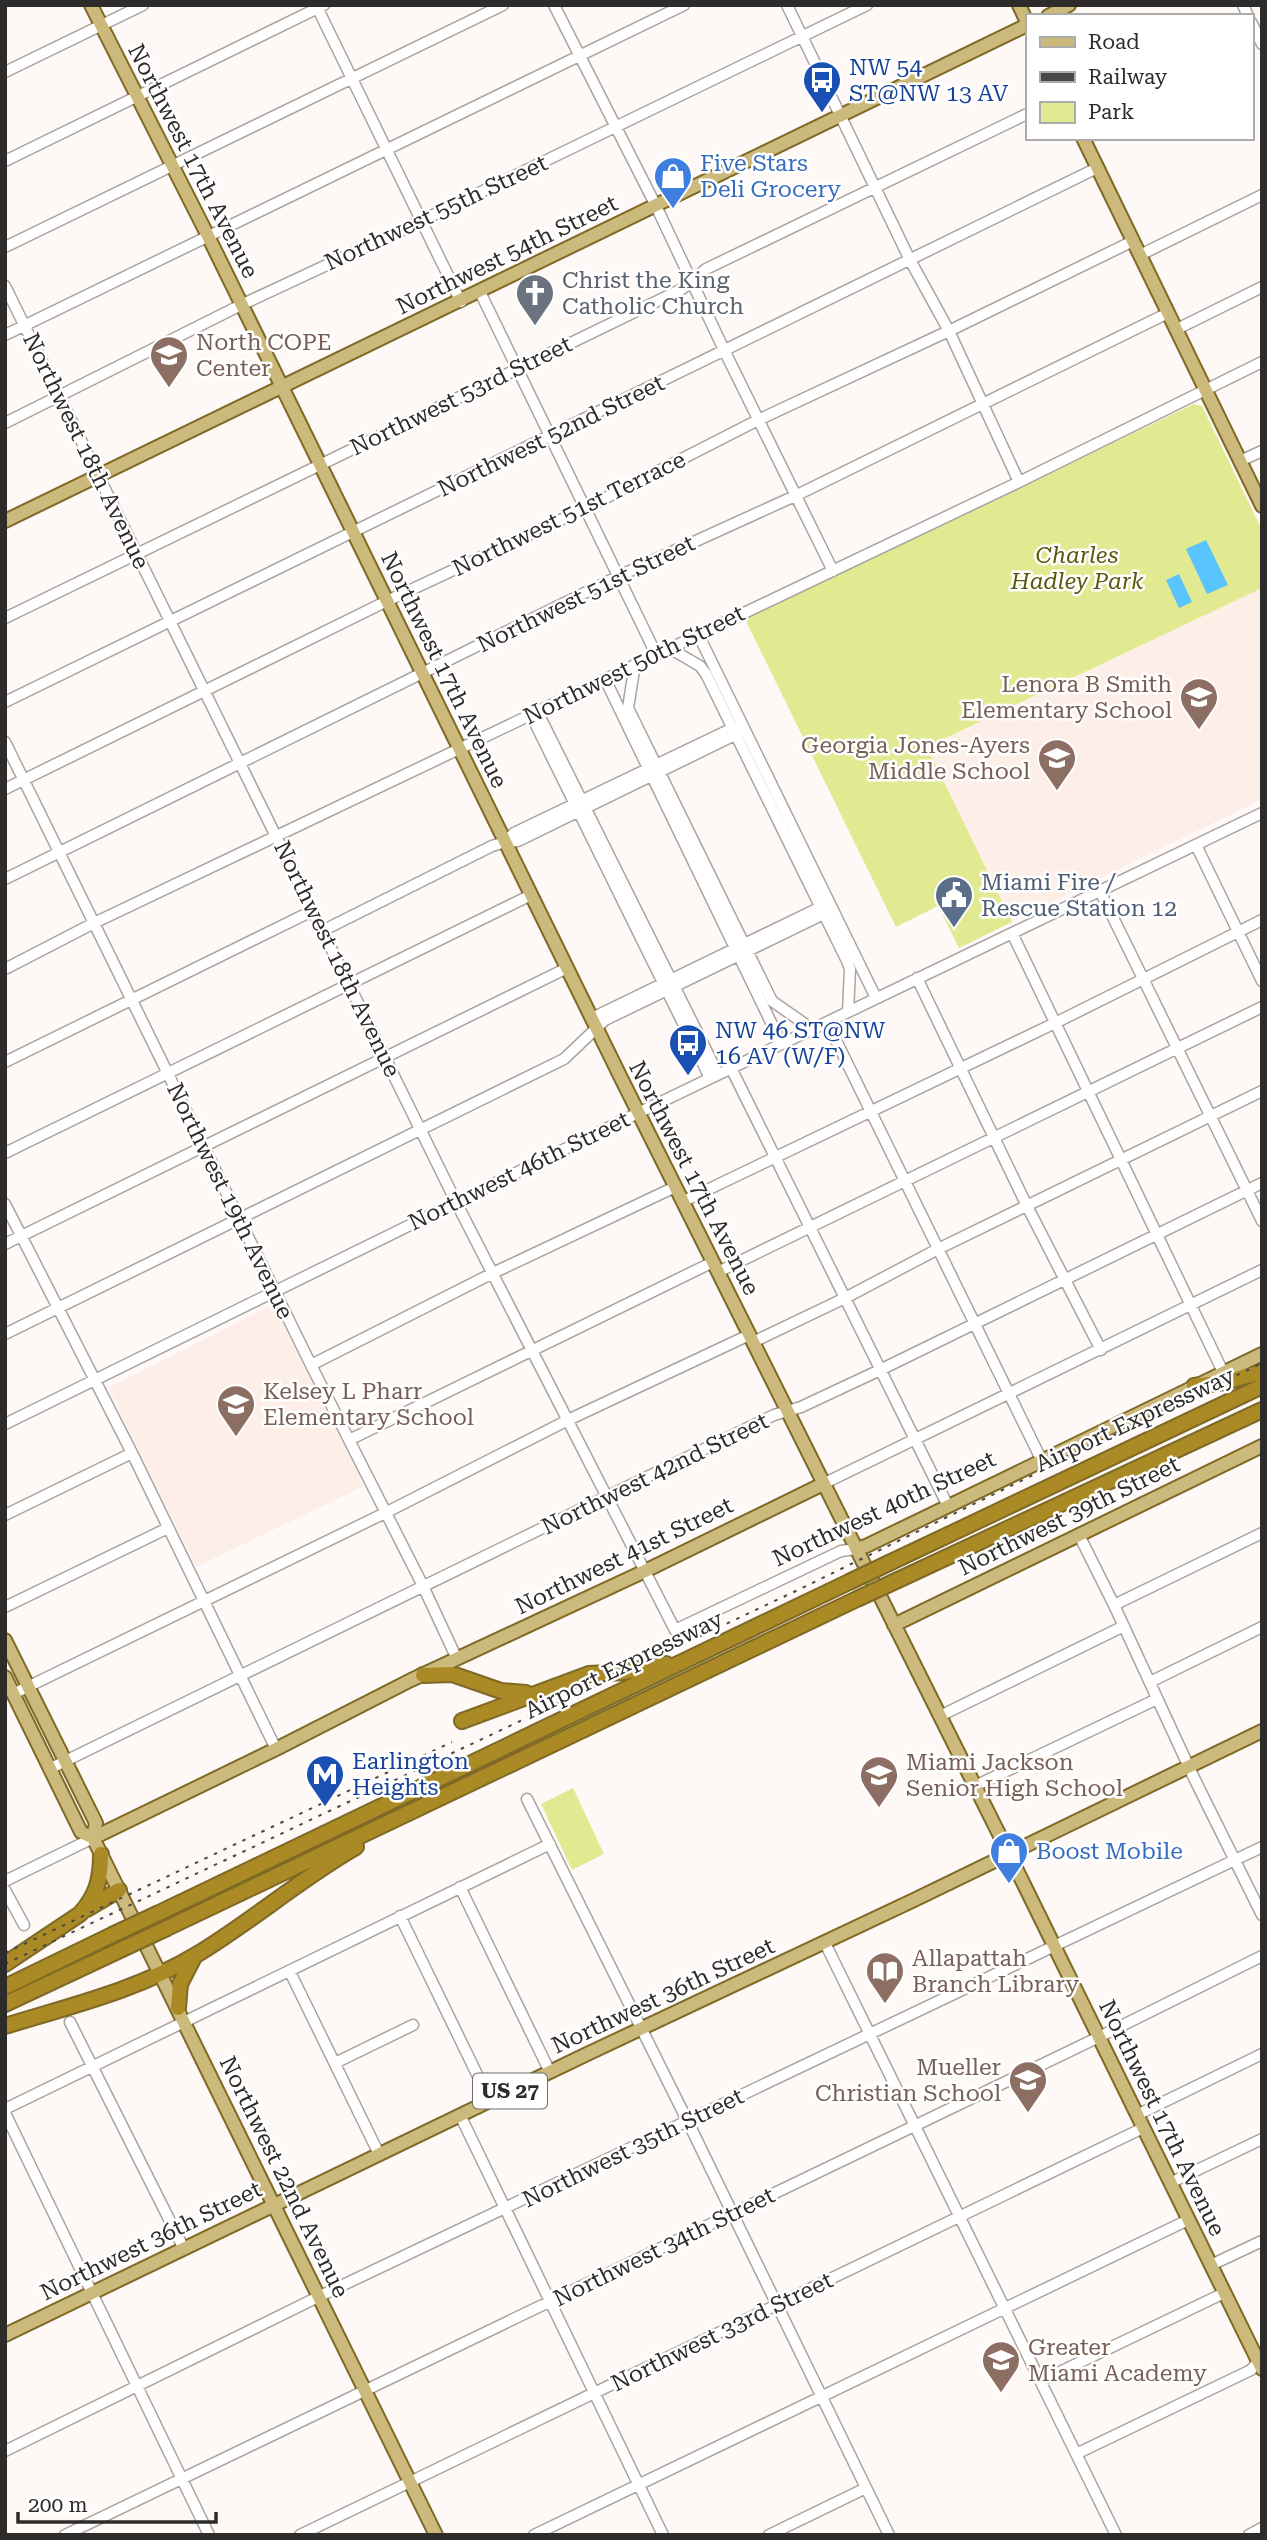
<svg xmlns="http://www.w3.org/2000/svg" width="1267" height="2540" font-family="'Roboto Serif',serif">
<rect width="100%" height="100%" fill="#fef9f6"/>
<path fill="#fdeee7" d="M 1262,588 L 1262,799 L 1012,922 L 927,748 Z
M 268,1307 L 276,1310 L 364,1486 L 196,1567 L 110,1391 L 110,1387 Z"/>
<path fill="#e1e991" d="M 1194,404 L 1202,406 L 1262,530 L 1262,588 L 927,747 L 1012,922 L 959,948 L 938,906 L 896,927 L 745,619 Z
M 573,1788 L 604,1854 L 572,1870 L 541,1804 Z"/>
<path fill="#5ac4fe" d="M 1206,540 L 1228,585 L 1207,594 L 1186,549 Z
M 1179,574 L 1192,602 L 1179,608 L 1166,580 Z"/>
<g fill="none" stroke-linecap="round" stroke-linejoin="round">
<defs>
<path id="minor" d="M 316,5 L 461,302
M 554,5 L 656,206 L 725,352 L 833,571
M 787,5 L 910,260 L 949,331 L 1019,482
M 1243,5 L 1248,16
M 1251,22 L 1262,44
M 5,72 L 143,5
M 5,161 L 324,5
M 5,247 L 503,5
M 1140,255 L 1262,195
M 5,286 L 456,1202 L 675,1630 L 841,1551 L 856,1549
M 480,292 L 656,654
M 1177,329 L 1262,287
M 5,335 L 684,5
M 5,423 L 241,305 L 421,221 L 867,5
M 1240,461 L 1262,451
M 5,618 L 682,289 L 706,269 L 1027,114
M 698,634 L 876,998
M 669,648 L 700,666 L 706,674 L 847,961 L 850,969 L 848,1012
M 635,664 L 628,708 L 772,1001 L 812,1029
M 605,679 L 781,1043
M 5,702 L 1097,168
M 537,711 L 718,1074
M 531,715 L 710,1078
M 5,742 L 311,1365 L 423,1586 L 457,1659
M 5,789 L 387,601 L 586,508 L 758,420 L 953,329 L 1133,241
M 505,842 L 514,833 L 735,727
M 1196,845 L 1262,981
M 5,879 L 619,576 L 797,495 L 1168,313
M 1100,891 L 1262,1221
M 322,931 L 492,846 L 505,842 L 518,841 L 745,730
M 1012,933 L 1223,1372
M 5,969 L 94,923 L 1019,482 L 1262,362
M 917,978 L 1027,1206 L 1101,1350
M 592,1018 L 825,905
M 827,1022 L 1041,1459
M 5,1062 L 312,911
M 731,1068 L 948,1506
M 5,1153 L 531,895
M 682,1202 L 1055,1023 L 1262,920
M 5,1204 L 132,1453 L 276,1749
M 5,1244 L 567,968
M 718,1272 L 1262,1007
M 5,1334 L 564,1059 L 605,1020 L 832,910
M 753,1342 L 845,1298 L 938,1249 L 1262,1091
M 311,1365 L 493,1273 L 675,1187
M 5,1424 L 638,1113 L 1262,813
M 349,1440 L 713,1262
M 823,1484 L 1262,1270
M 5,1515 L 132,1453
M 1079,1535 L 1114,1605 L 1194,1778 L 1262,1915
M 1114,1605 L 1262,1533
M 5,1607 L 168,1528
M 1150,1682 L 1262,1627
M 13,1694 L 385,1513 L 568,1420 L 749,1335
M 940,1716 L 1124,1626
M 49,1769 L 774,1415 L 801,1407 L 880,1370 L 1262,1183
M 975,1786 L 1157,1699
M 527,1799 L 688,2122 L 889,2535
M 5,1881 L 93,1838
M 460,1887 L 550,2072
M 5,1890 L 24,1925
M 400,1916 L 490,2101
M 825,1943 L 1116,2535
M 290,1972 L 379,2154
M 70,2022 L 184,2249
M 335,2063 L 413,2025
M 5,2109 L 550,1844
M 5,2113 L 209,2535
M 460,2115 L 663,2535
M 1137,2115 L 1262,2054
M 1170,2183 L 1262,2139
M 1211,2265 L 1262,2241
M 1041,2381 L 1224,2293
M 5,2451 L 320,2296 L 1262,1847
M 1076,2454 L 1251,2370 L 1261,2358
M 65,2535 L 1099,2037 L 1262,1956
M 300,2535 L 1143,2128
M 534,2535 L 1188,2220
M 769,2535 L 866,2488
M 1249,2535 L 1262,2528"/>
<path id="major" d="M 91,5 L 208,236 L 622,1080 L 1009,1854 L 1262,2369
M 1019,5 L 1027,22
M 1048,16 L 1069,5
M 1083,138 L 1262,506
M 5,521 L 1027,25
M 856,1549 L 866,1546 L 1262,1354
M 894,1625 L 1262,1446
M 5,1640 L 96,1823 L 93,1838 L 101,1854 L 436,2535
M 5,1677 L 81,1832 L 93,1838
M 93,1838 L 276,1749 L 411,1680 L 645,1571 L 823,1484
M 5,2335 L 585,2055 L 914,1900 L 1262,1731"/>
<path id="highway" d="M 1194,1386 L 1224,1382 L 1262,1372
M 889,1563 L 1262,1386
M 898,1580 L 1262,1410
M 423,1675 L 452,1674 L 501,1691 L 526,1693
M 462,1721 L 589,1674 L 624,1672 L 666,1664
M 87,1909 L 119,1890
M 159,1913 L 849,1582
M 167,1928 L 857,1599
M 5,1964 L 80,1914 C 97,1895 101,1879 101,1854
M 5,1987 L 112,1935
M 5,2004 L 120,1950
M 178,2008 L 180,1984 L 194,1957
M 5,2026 C 70,2006 138,1990 196,1955 C 251,1922 300,1879 356,1847"/>
</defs>
<use href="#minor" stroke="#aaa3a0" stroke-width="13"/>
<use href="#major" stroke="#7f6926" stroke-width="16"/>
<use href="#highway" stroke="#7f6926" stroke-width="18"/>
<use href="#minor" stroke="#fff" stroke-width="10"/>
<use href="#major" stroke="#ccb97c" stroke-width="12"/>
<use href="#highway" stroke="#aa8a24" stroke-width="14"/>
<path stroke="#4a4846" stroke-width="2" stroke-dasharray="3.5 7" stroke-linecap="butt" d="M 5,1953 L 452,1742
M 5,1964 L 798,1590 L 1262,1363"/>
<defs>
<path id="highway-bridge" d="M 849,1582 L 889,1563
M 857,1599 L 898,1580
M 112,1935 L 159,1913
M 120,1950 L 167,1928"/>
</defs>
<use href="#highway-bridge" stroke="#7f6926" stroke-width="18" stroke-linecap="butt"/>
<use href="#highway-bridge" stroke="#aa8a24" stroke-width="14"/>
</g>
<defs>
<symbol id="bus-pin" viewBox="-11 -11 22 30"><path d="M0 17L-7.5 6A9.5 9.5 0 1 1 7.5 6Z" fill="#1a4fb4" stroke="#fff"/><path d="M-5-6H5V4H4V6H2V4H-2V6H-4V4H-5ZM-3.5-4V0h7V-4ZM-3.5 1.2v1.5H-2V1.2ZM2 1.2v1.5H3.5V1.2Z" fill="#fff"/></symbol>
<symbol id="shop-pin" viewBox="-11 -11 22 30"><path d="M0 17L-7.5 6A9.5 9.5 0 1 1 7.5 6Z" fill="#3f7fe0" stroke="#fff"/><path d="M-5-2.5h2.3a2.7 3.5 0 0 1 5.4 0H5L5.5 6h-11ZM-1.5-2.5h3a1.5 2.3 0 0 0-3 0Z" fill="#fff"/></symbol>
<symbol id="church-pin" viewBox="-11 -11 22 30"><path d="M0 17L-7.5 6A9.5 9.5 0 1 1 7.5 6Z" fill="#6b7280" stroke="#fff"/><path d="M-1.2-6h2.4v3.5h3.3v2.4h-3.3V6h-2.4V-.1h-3.3v-2.4h3.3Z" fill="#fff"/></symbol>
<symbol id="school-pin" viewBox="-11 -11 22 30"><path d="M0 17L-7.5 6A9.5 9.5 0 1 1 7.5 6Z" fill="#8d6e63" stroke="#fff"/><path d="M0-5L7-2L0 1L-7-2ZM-4 1L0 2.5L4 1V4Q0 6-4 4Z" fill="#fff"/></symbol>
<symbol id="civic-pin" viewBox="-11 -11 22 30"><path d="M0 17L-7.5 6A9.5 9.5 0 1 1 7.5 6Z" fill="#5c6f8a" stroke="#fff"/><path d="M-.6-6.5H3V-4.5H.6V-3L4-1V1h2V6H-6V1h2V-1L-.6-3ZM-1.2 2.5V6h2.4V2.5Z" fill="#fff"/></symbol>
<symbol id="metro-pin" viewBox="-11 -11 22 30"><path d="M0 17L-7.5 6A9.5 9.5 0 1 1 7.5 6Z" fill="#1a4fb4" stroke="#fff"/><path d="M-5.5 5V-5H-3L0 0L3-5H5.5V5H3V-.5L0 4L-3-.5V5Z" fill="#fff"/></symbol>
<symbol id="library-pin" viewBox="-11 -11 22 30"><path d="M0 17L-7.5 6A9.5 9.5 0 1 1 7.5 6Z" fill="#8d6e63" stroke="#fff"/><path d="M-6-4Q-3-5.5-.7-3.5V5Q-3 3-6 4ZM6-4Q3-5.5 .7-3.5V5Q3 3 6 4Z" fill="#fff"/></symbol>
</defs>
<g fill-rule="evenodd">
<use href="#bus-pin" x="800" y="58" width="44" height="60"/>
<use href="#shop-pin" x="651" y="154" width="44" height="60"/>
<use href="#church-pin" x="513" y="271" width="44" height="60"/>
<use href="#school-pin" x="147" y="333" width="44" height="60"/>
<use href="#school-pin" x="1177" y="675" width="44" height="60"/>
<use href="#school-pin" x="1035" y="736" width="44" height="60"/>
<use href="#civic-pin" x="932" y="873" width="44" height="60"/>
<use href="#bus-pin" x="666" y="1021" width="44" height="60"/>
<use href="#school-pin" x="214" y="1382" width="44" height="60"/>
<use href="#metro-pin" x="303" y="1752" width="44" height="60"/>
<use href="#school-pin" x="857" y="1753" width="44" height="60"/>
<use href="#shop-pin" x="987" y="1829" width="44" height="60"/>
<use href="#library-pin" x="863" y="1949" width="44" height="60"/>
<use href="#school-pin" x="1006" y="2058" width="44" height="60"/>
<use href="#school-pin" x="979" y="2338" width="44" height="60"/>
</g>
<g text-anchor="middle" dominant-baseline="central" stroke-width="5" stroke-linejoin="round" paint-order="stroke">
<rect fill="#fff" stroke="#6d6b6b" stroke-width="2" x="473" y="2073.5" width="74" height="35" rx="5"/>
<g font-size="21" font-weight="bold" fill="#2e2c2b">
<text x="510" y="2091">US 27</text>
</g>
<g font-size="23" fill="#164399" stroke="#fff" text-anchor="start">
<text x="849" y="67">NW 54<tspan x="849" dy="26">ST@NW 13 AV</tspan></text>
<text x="715" y="1030">NW 46 ST@NW<tspan x="715" dy="26">16 AV (W/F)</tspan></text>
<text x="352" y="1761">Earlington<tspan x="352" dy="26">Heights</tspan></text>
</g>
<g font-size="23" fill="#2e2c2b" stroke="#fff">
<text transform="translate(193 161) rotate(63)">Northwest 17th Avenue</text>
<text transform="translate(436 213) rotate(-25)">Northwest 55th Street</text>
<text transform="translate(507 255) rotate(-26)">Northwest 54th Street</text>
<text transform="translate(461 396) rotate(-26)">Northwest 53rd Street</text>
<text transform="translate(551 436) rotate(-26)">Northwest 52nd Street</text>
<text transform="translate(86 451) rotate(64)">Northwest 18th Avenue</text>
<text transform="translate(569 514) rotate(-26)">Northwest 51st Terrace</text>
<text transform="translate(586 594) rotate(-26)">Northwest 51st Street</text>
<text transform="translate(634 665) rotate(-26)">Northwest 50th Street</text>
<text transform="translate(444 670) rotate(64)">Northwest 17th Avenue</text>
<text transform="translate(337 959) rotate(64)">Northwest 18th Avenue</text>
<text transform="translate(519 1171) rotate(-26)">Northwest 46th Street</text>
<text transform="translate(694 1178) rotate(63)">Northwest 17th Avenue</text>
<text transform="translate(230 1201) rotate(64)">Northwest 19th Avenue</text>
<text transform="translate(1135 1420) rotate(-25)">Airport Expressway</text>
<text transform="translate(655 1474) rotate(-26)">Northwest 42nd Street</text>
<text transform="translate(884 1509) rotate(-25)">Northwest 40th Street</text>
<text transform="translate(1069 1516) rotate(-26)">Northwest 39th Street</text>
<text transform="translate(624 1556) rotate(-26)">Northwest 41st Street</text>
<text transform="translate(624 1665) rotate(-26)">Airport Expressway</text>
<text transform="translate(663 1996) rotate(-25)">Northwest 36th Street</text>
<text transform="translate(1162 2118) rotate(64)">Northwest 17th Avenue</text>
<text transform="translate(633 2148) rotate(-26)">Northwest 35th Street</text>
<text transform="translate(284 2177) rotate(64)">Northwest 22nd Avenue</text>
<text transform="translate(151 2241) rotate(-26)">Northwest 36th Street</text>
<text transform="translate(664 2247) rotate(-26)">Northwest 34th Street</text>
<text transform="translate(722 2332) rotate(-26)">Northwest 33rd Street</text>
</g>
<g font-size="23" fill="#366cbe" stroke="#fff" text-anchor="start">
<text x="700" y="163">Five Stars<tspan x="700" dy="26">Deli Grocery</tspan></text>
<text x="1036" y="1851">Boost Mobile</text>
</g>
<g font-size="23" fill="#5b616d" stroke="#fff" text-anchor="start">
<text x="562" y="280">Christ the King<tspan x="562" dy="26">Catholic Church</tspan></text>
</g>
<g font-size="23" fill="#785e54" stroke="#fff" text-anchor="start">
<text x="196" y="342">North COPE<tspan x="196" dy="26">Center</tspan></text>
<text x="1172" y="684" text-anchor="end">Lenora B Smith<tspan x="1172" dy="26">Elementary School</tspan></text>
<text x="1030" y="745" text-anchor="end">Georgia Jones-Ayers<tspan x="1030" dy="26">Middle School</tspan></text>
<text x="263" y="1391">Kelsey L Pharr<tspan x="263" dy="26">Elementary School</tspan></text>
<text x="906" y="1762">Miami Jackson<tspan x="906" dy="26">Senior High School</tspan></text>
<text x="912" y="1958">Allapattah<tspan x="912" dy="26">Branch Library</tspan></text>
<text x="1001" y="2067" text-anchor="end">Mueller<tspan x="1001" dy="26">Christian School</tspan></text>
<text x="1028" y="2347">Greater<tspan x="1028" dy="26">Miami Academy</tspan></text>
</g>
<g font-size="23" font-style="italic" fill="#565a0a" stroke="#fff">
<text x="1077" y="555">Charles<tspan x="1077" dy="26">Hadley Park</tspan></text>
</g>
<g font-size="23" fill="#4e5e75" stroke="#fff" text-anchor="start">
<text x="981" y="882">Miami Fire /<tspan x="981" dy="26">Rescue Station 12</tspan></text>
</g>
</g>
<rect width="1267" height="2540" fill="none" stroke="#2e2c2b" stroke-width="14"/>
<rect x="1026" y="14" width="228" height="126" fill="#ffffff" stroke="#ababaa" stroke-width="2"/>
<rect x="1040" y="37" width="35" height="10" fill="#ccb97c" stroke="#ababaa" stroke-width="2"/>
<text x="1088" y="49" font-size="21" fill="#2e2c2b">Road</text>
<rect x="1040" y="72" width="35" height="10" fill="#4a4846" stroke="#ababaa" stroke-width="2"/>
<text x="1088" y="84" font-size="21" fill="#2e2c2b">Railway</text>
<rect x="1040" y="102" width="35" height="21" fill="#e1e991" stroke="#ababaa" stroke-width="2"/>
<text x="1088" y="119" font-size="21" fill="#2e2c2b">Park</text>
<path d="M18 2512v10h198v-10" fill="none" stroke="#2e2c2b" stroke-width="3.5"/>
<text x="28" y="2512" font-size="21" fill="#2e2c2b" stroke="#ffffff" stroke-width="5" paint-order="stroke">200 m</text>
</svg>
